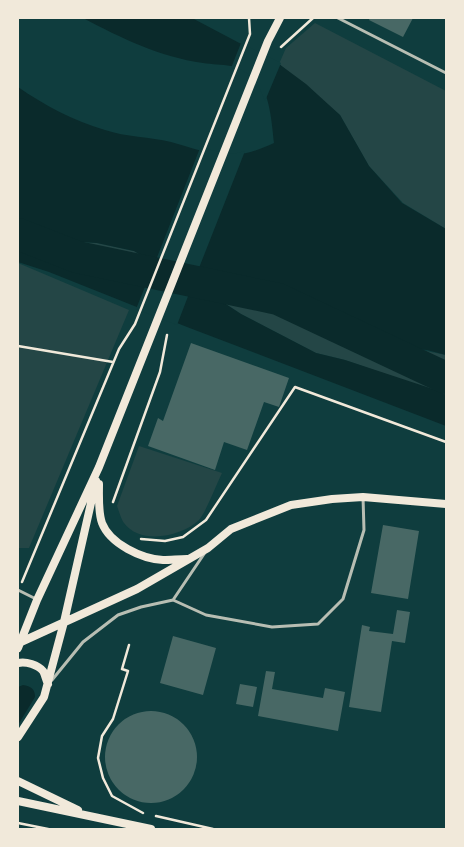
<svg xmlns="http://www.w3.org/2000/svg" width="464" height="847" font-family="Manrope,sans-serif">
<rect width="100%" height="100%" fill="#0f3d3e"/>
<path fill="#244646" d="M 315,23 L 446,91 L 446,229 L 403,203 L 369,166 L 340,115 L 279,64 L 286,48 Z
M 23,233 L 51,240 L 97,243 L 134,251 L 152,262 L 225,273 L 259,286 L 283,301 L 318,314 L 340,317 L 377,341 L 446,355 L 446,395 L 345,360 L 316,353 L 241,314 L 206,291 L 132,276 L 105,273 L 51,256 Z
M 18,263 L 129,310 L 29,548 L 18,548 Z
M 139,446 L 222,473 C 217,483 205,514 199,520 C 181,537 140,545 124,523 C 121,519 119,511 117,506 Z"/>
<path fill="#0a2a2b" d="M 83,18 L 192,18 L 279,64 L 306,84 L 340,115 L 369,166 L 402,203 L 446,229 L 446,355 L 427,350 L 396,347 L 377,341 L 340,317 L 298,310 L 259,286 L 225,273 L 167,267 L 152,262 L 134,251 L 97,243 L 51,240 L 24,234 L 51,256 L 105,273 L 132,276 L 206,291 L 241,314 L 316,353 L 345,360 L 439,391 L 446,395 L 446,426 L 187,327 L 49,272 L 18,262 L 18,87 C 44,105 74,121 105,130 C 126,137 150,137 171,142 C 191,147 213,157 234,155 C 248,154 261,149 274,143 C 272,125 270,93 257,79 C 244,63 221,66 203,63 C 160,57 121,38 83,18 Z
M 23,685 C 31,686 35,689 35,697 L 18,725 L 18,687 Z"/>
<path fill="#0f3d3e" d="M 241,43 L 281,63 L 265,101 L 256,80 L 242,70 L 231,68 Z
M 200,148 L 233,154 L 245,151 L 197,273 L 167,269 L 154,265 Z
M 149,277 L 192,286 L 177,325 L 136,309 Z"/>
<g fill="none" stroke-linecap="round" stroke-linejoin="round">
<path stroke="#0a2a2b" stroke-width="32" d="M 18,234 L 77,257 L 278,299 L 446,378"/>
</g>
<path fill="#486865" d="M 370,18 L 413,18 L 403,37 L 369,20 Z
M 191,343 L 289,378 L 279,407 L 264,402 L 247,450 L 224,442 L 215,470 L 148,446 L 158,418 L 163,421 Z
M 383,525 L 419,531 L 408,599 L 371,593 Z
M 397,610 L 410,612 L 405,643 L 392,641 L 381,712 L 349,707 L 362,625 L 370,627 L 369,631 L 393,634 Z
M 173,636 L 216,648 L 203,695 L 160,683 Z
M 266,671 L 275,672 L 272,689 L 323,698 L 325,688 L 345,692 L 338,731 L 258,716 Z
M 240,684 L 257,687 L 253,707 L 236,704 Z
M105 757a46 46 0 1 1 92 0a46 46 0 1 1-92 0Z"/>
<g fill="none" stroke-linecap="round" stroke-linejoin="round">
<path stroke="#f1e9da" stroke-width="2.5" d="M 281,47 L 313,18
M 18,346 L 113,362
M 113,502 L 160,372 L 167,335
M 141,539 L 165,541 L 183,537 L 206,520 L 295,387 L 446,442
M 22,582 L 119,349 L 135,324 L 250,34 L 249,18
M 129,645 L 122,669 L 128,671 L 113,719 L 102,736 L 98,758 L 103,778 L 112,796 L 143,813
M 156,816 L 213,829
M 18,823 L 48,829"/>
<path stroke="#b8beb3" stroke-width="3" d="M 338,18 L 446,73
M 18,590 L 36,599
M 173,600 L 204,554
M 52,680 L 83,642 L 118,615 L 141,607 L 173,600 L 206,615 L 272,627 L 318,624 L 343,599 L 364,530 L 363,497"/>
<path stroke="#f1e9da" stroke-width="8" d="M 99,484 C 99,496 98,512 102,523 C 110,544 142,559 163,560 C 171,560 179,559 187,559
M 21,642 L 137,589 L 208,548 L 231,529 L 291,505 L 332,499 L 363,497 L 446,504
M 18,648 L 37,600 L 99,467 L 268,41 L 280,18
M 18,663 C 26,661 38,665 43,671 C 45,674 46,680 48,684
M 18,737 L 44,697 L 64,622 L 96,481
M 18,781 L 78,810
M 18,801 L 151,829"/>
</g>
<rect width="464" height="847" fill="none" stroke="#f1e9da" stroke-width="38"/>
</svg>
